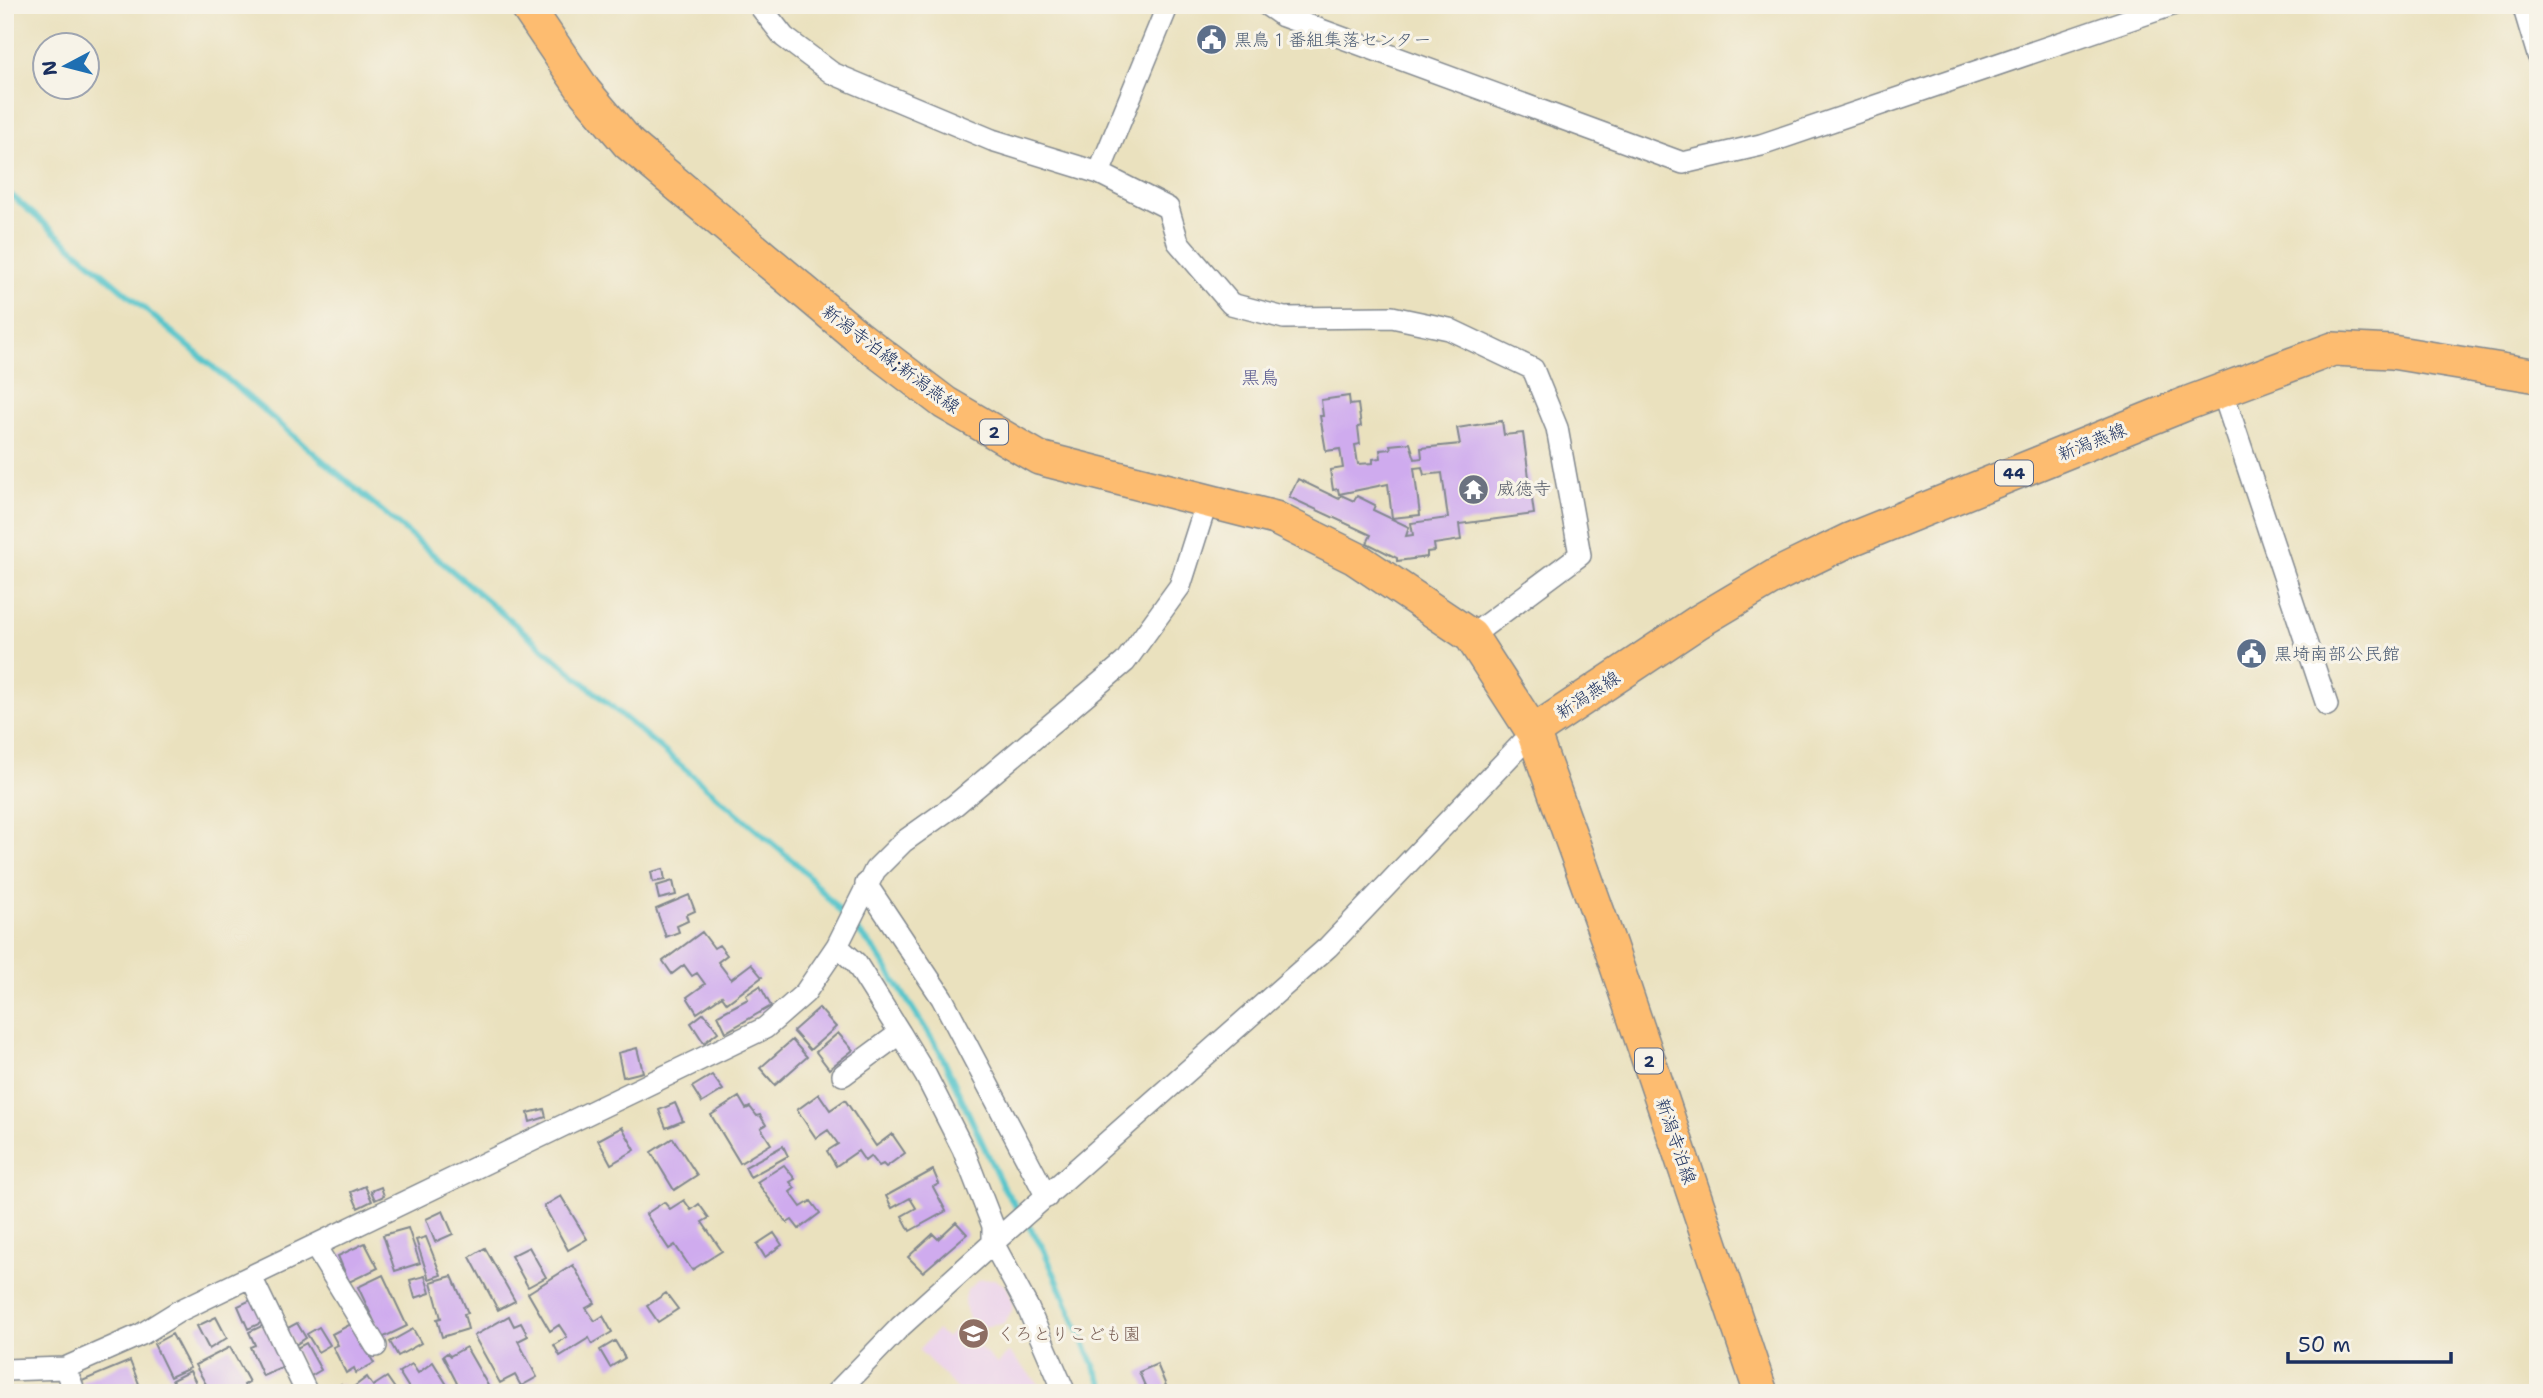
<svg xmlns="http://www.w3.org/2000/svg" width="2543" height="1398" font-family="'Shantell Sans','Klee One',sans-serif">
<rect width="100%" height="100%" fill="#f7f3e8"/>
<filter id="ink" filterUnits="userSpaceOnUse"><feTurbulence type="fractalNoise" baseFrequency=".0143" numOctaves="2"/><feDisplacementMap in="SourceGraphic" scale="14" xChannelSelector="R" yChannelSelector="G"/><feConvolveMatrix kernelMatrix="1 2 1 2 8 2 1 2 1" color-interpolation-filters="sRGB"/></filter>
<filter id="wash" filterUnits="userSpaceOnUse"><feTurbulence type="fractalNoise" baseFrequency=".00686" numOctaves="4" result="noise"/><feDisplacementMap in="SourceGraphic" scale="28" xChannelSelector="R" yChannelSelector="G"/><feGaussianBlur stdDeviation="1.57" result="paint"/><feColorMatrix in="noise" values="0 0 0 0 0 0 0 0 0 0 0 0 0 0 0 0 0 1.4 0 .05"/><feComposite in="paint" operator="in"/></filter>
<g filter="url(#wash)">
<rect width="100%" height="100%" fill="#eae1be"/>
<path fill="#ebd1eb" d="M 994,1279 L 1007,1287 L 1012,1300 L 1012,1311 L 1003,1324 L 981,1327 L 978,1346 L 997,1364 L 1009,1352 L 1047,1393 L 961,1393 L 919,1350 L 937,1330 L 947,1338 L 956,1328 L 966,1337 L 970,1321 L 964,1304 L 967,1290 L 979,1280 Z"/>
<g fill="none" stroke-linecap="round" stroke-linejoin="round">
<path stroke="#57c5cb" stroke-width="6" d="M 5,190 L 800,867 L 875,950 L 939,1050 L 1002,1185 L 1043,1248 L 1106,1393"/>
</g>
<g id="blocks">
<path fill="#cfabee" d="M 1349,396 L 1350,405 L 1358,404 L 1361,426 L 1358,427 L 1360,444 L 1355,445 L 1358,464 L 1373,463 L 1373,459 L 1381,458 L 1380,450 L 1391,449 L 1390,445 L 1410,443 L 1415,459 L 1422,458 L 1421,448 L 1460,444 L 1457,428 L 1502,421 L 1504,435 L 1523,433 L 1534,514 L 1459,524 L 1461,540 L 1434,544 L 1435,551 L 1427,552 L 1427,557 L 1397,561 L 1397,558 L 1367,543 L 1371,535 L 1289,497 L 1298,479 L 1339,499 L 1341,495 L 1354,501 L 1357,496 L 1375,505 L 1373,510 L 1409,527 L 1406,536 L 1413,535 L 1411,523 L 1448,518 L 1442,473 L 1424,475 L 1422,467 L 1414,468 L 1420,515 L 1392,518 L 1388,484 L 1339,494 L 1338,489 L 1333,490 L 1330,470 L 1343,468 L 1340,449 L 1326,451 L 1320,416 L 1323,416 L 1321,400 Z
M 663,869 L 665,880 L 653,882 L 651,872 Z
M 673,881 L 676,895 L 659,899 L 656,886 Z
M 689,895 L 695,911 L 686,915 L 688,921 L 677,926 L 679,932 L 666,937 L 656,909 Z
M 702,932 L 714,948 L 719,945 L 727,955 L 718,962 L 731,979 L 751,964 L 762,977 L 727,1003 L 722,996 L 697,1013 L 687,997 L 705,984 L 697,973 L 692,976 L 684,965 L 672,974 L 663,961 Z
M 760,986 L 771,1006 L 726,1032 L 718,1015 L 748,999 L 746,995 Z
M 819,1008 L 836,1027 L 810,1050 L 793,1031 Z
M 704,1013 L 718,1032 L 704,1043 L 691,1023 Z
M 838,1033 L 853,1050 L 829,1069 L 816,1052 Z
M 792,1040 L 807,1057 L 775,1085 L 760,1068 Z
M 637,1048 L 643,1072 L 623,1077 L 618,1053 Z
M 712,1075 L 723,1090 L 702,1103 L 692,1087 Z
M 819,1094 L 830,1110 L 845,1100 L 876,1146 L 892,1134 L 905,1153 L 886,1167 L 883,1164 L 879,1166 L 871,1156 L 865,1161 L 858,1151 L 836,1166 L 827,1151 L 838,1144 L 828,1130 L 816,1138 L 797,1110 Z
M 739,1097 L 746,1109 L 750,1107 L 757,1116 L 760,1115 L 766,1125 L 761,1128 L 771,1144 L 740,1163 L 711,1115 Z
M 675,1103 L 683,1121 L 666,1128 L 659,1110 Z
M 544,1109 L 546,1117 L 530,1122 L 528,1113 Z
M 622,1127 L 635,1150 L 611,1164 L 598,1140 Z
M 673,1138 L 697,1175 L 674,1190 L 651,1152 Z
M 783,1146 L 788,1156 L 750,1177 L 745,1167 Z
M 784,1165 L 795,1179 L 790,1182 L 795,1188 L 790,1192 L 801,1207 L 811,1201 L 820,1213 L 799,1229 L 792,1220 L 787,1223 L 757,1182 Z
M 933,1170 L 939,1184 L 933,1187 L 946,1211 L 910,1231 L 902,1216 L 916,1208 L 910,1198 L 892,1208 L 886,1196 Z
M 365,1186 L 372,1201 L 358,1208 L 351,1192 Z
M 381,1187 L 384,1196 L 375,1200 L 371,1191 Z
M 561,1196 L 587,1239 L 568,1250 L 544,1206 Z
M 684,1200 L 691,1210 L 699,1204 L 709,1218 L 702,1222 L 722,1251 L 692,1270 L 675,1245 L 669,1249 L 646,1214 L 664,1202 L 670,1209 Z
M 443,1211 L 453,1234 L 435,1242 L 426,1219 Z
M 956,1222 L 967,1234 L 923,1272 L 908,1257 L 933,1234 L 938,1239 Z
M 408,1228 L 420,1263 L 395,1271 L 383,1235 Z
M 774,1233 L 782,1245 L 765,1257 L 757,1244 Z
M 426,1237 L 441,1275 L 429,1279 L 416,1240 Z
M 365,1243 L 378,1268 L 349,1282 L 338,1256 Z
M 529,1247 L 546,1277 L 528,1287 L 511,1256 Z
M 485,1248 L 515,1301 L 498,1310 L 470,1257 Z
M 573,1265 L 595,1303 L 586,1308 L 595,1321 L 603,1316 L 612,1332 L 592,1344 L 589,1338 L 560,1356 L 554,1345 L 567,1337 L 559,1325 L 550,1331 L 528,1293 Z
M 383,1275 L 407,1326 L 382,1338 L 358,1287 Z
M 425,1276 L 430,1293 L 415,1298 L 410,1280 Z
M 452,1276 L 468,1313 L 464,1314 L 468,1329 L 442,1337 L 437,1319 L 441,1318 L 431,1282 Z
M 666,1293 L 678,1309 L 658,1322 L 647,1306 Z
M 255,1298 L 265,1321 L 248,1329 L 238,1306 Z
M 509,1316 L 514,1326 L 521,1323 L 528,1336 L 518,1341 L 537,1377 L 521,1386 L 515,1375 L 500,1383 L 474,1336 Z
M 216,1317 L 227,1338 L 209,1349 L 197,1326 Z
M 297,1323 L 306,1338 L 295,1345 L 286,1329 Z
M 266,1324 L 286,1366 L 263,1376 L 250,1347 L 255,1345 L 249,1332 Z
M 351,1324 L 374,1363 L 356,1373 L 354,1368 L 346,1373 L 333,1347 L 338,1345 L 332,1334 Z
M 319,1327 L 330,1345 L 318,1352 L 307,1334 Z
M 413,1329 L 421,1343 L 398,1356 L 390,1342 Z
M 172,1334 L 190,1368 L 170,1377 L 154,1344 Z
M 615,1341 L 625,1358 L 610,1367 L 600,1350 Z
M 306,1343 L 321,1370 L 309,1377 L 295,1349 Z
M 230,1347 L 249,1382 L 244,1385 L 248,1393 L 211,1393 L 195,1365 Z
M 466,1347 L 490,1389 L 484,1393 L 462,1393 L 443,1356 L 447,1353 L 450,1356 Z
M 130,1361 L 139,1384 L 117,1393 L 86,1393 L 82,1381 Z
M 433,1362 L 452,1393 L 412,1393 L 399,1372 L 412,1364 L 418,1373 Z
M 1157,1364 L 1169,1393 L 1148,1393 L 1139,1372 Z
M 190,1371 L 201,1393 L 178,1393 L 172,1380 Z
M 367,1377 L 373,1386 L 387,1377 L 398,1393 L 353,1393 L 351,1389 Z
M 341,1384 L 347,1393 L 326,1393 Z"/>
</g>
</g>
<g filter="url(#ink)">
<use href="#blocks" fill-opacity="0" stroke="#82888e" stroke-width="2"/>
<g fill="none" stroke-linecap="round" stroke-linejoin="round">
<defs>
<path id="minor" d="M 759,5 L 784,37 L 832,73 L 992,140 L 1099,173 L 1168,208 L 1178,242 L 1231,304 L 1284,318 L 1392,317 L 1449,329 L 1533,369 L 1557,428 L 1580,555 L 1471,636
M 1267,5 L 1283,16 L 1683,163 L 1761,145 L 2172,5
M 2523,5 L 2538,55
M 1099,173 L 1168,5
M 2222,390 L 2327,705
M 866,884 L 942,998 L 1047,1197
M 837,946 L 856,963 L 900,1033 L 843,1075
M 900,1033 L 926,1076 L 963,1149 L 993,1226 L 993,1243 L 1027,1306 L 1065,1393
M 315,1246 L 376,1346
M 251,1277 L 305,1389
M 65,1368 L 75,1393
M 5,1370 L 65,1368 L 142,1334 L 179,1311 L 765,1028 L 805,993 L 837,946 L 875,870 L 903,842 L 955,805 L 1125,662 L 1180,586 L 1207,501
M 836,1393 L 900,1327 L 993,1243 L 1328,947 L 1533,732"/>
<path id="primary" d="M 526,5 L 585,92 L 629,144 L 857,336 L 945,403 L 1039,458 L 1275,518 L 1355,558 L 1471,636 L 1533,732 L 1610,946 L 1761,1393
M 1533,732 L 1698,622 L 1777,575 L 1849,540 L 2188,403 L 2333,349 L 2392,352 L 2538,376"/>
</defs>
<use href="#minor" stroke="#82888e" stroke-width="24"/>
<use href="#primary" stroke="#82888e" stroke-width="36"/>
<use href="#minor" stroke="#fff" stroke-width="21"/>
<use href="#primary" stroke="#fdbc70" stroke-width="33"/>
</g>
</g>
<defs>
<symbol id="civic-disc" viewBox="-11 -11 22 22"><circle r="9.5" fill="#5c6f8a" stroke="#f7f3e8"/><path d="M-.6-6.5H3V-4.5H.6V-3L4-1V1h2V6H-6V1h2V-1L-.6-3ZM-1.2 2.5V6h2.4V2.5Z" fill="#fff"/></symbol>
<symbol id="temple-disc" viewBox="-11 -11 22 22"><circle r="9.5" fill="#6b7280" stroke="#f7f3e8"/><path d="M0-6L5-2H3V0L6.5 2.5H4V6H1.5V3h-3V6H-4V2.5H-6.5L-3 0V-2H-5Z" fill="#fff"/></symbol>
<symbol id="school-disc" viewBox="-11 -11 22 22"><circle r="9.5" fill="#8d6e63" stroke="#f7f3e8"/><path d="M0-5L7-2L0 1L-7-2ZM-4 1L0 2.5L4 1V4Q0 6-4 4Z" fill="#fff"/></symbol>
</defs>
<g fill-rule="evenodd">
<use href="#civic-disc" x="1194" y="22" width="35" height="35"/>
<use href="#temple-disc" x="1456" y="472" width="35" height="35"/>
<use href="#civic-disc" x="2234" y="636" width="35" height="35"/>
<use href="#school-disc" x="956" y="1316" width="35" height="35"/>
</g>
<g text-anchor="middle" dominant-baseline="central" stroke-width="6" stroke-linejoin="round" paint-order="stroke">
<g fill="#f7f3e8" stroke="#5d6a87" stroke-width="2">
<rect x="980" y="419.5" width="28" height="25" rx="5"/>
<rect x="1995" y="460.5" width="38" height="25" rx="5"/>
<rect x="1635" y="1048.5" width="28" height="25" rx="5"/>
</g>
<g font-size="16" font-weight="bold" fill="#1b2f5e">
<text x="994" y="432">2</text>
<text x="2014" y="473">44</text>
<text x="1649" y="1061">2</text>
</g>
<g font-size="18" fill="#4e5e75" stroke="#f7f3e8" text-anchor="start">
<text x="1234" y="40">黒鳥１番組集落センター</text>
<text x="2274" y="654">黒埼南部公民館</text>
</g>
<g font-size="18" fill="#1b2f5e" stroke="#f7f3e8">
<text transform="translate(891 359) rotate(37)">新潟寺泊線;新潟燕線</text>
<text transform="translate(2092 442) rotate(-22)">新潟燕線</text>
<text transform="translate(1588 695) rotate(-33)">新潟燕線</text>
<text transform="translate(1676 1141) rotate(71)">新潟寺泊線</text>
</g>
<g font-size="18" fill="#5b616d" stroke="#f7f3e8" text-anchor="start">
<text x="1497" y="489">威徳寺</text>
</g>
<g font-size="18" fill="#785e54" stroke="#f7f3e8" text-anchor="start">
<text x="997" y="1334">くろとりこども園</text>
</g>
<g font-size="19" fill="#5a5a90" stroke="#f7f3e8">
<text x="1260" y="377">黒鳥</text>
</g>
</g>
<rect width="2543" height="1398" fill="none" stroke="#f7f3e8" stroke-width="28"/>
<g transform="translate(66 66) rotate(263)"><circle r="33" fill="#f7f3e8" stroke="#9fa5b1" stroke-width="2"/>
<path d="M0-5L12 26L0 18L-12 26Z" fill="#1f6fb2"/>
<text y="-10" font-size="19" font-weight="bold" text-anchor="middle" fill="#1b2f5e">N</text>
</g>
<path d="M2288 1352v10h163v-10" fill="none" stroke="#1b2f5e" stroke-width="3.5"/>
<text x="2298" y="1352" font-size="21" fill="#1b2f5e" stroke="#f7f3e8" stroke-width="5" paint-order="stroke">50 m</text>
</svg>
